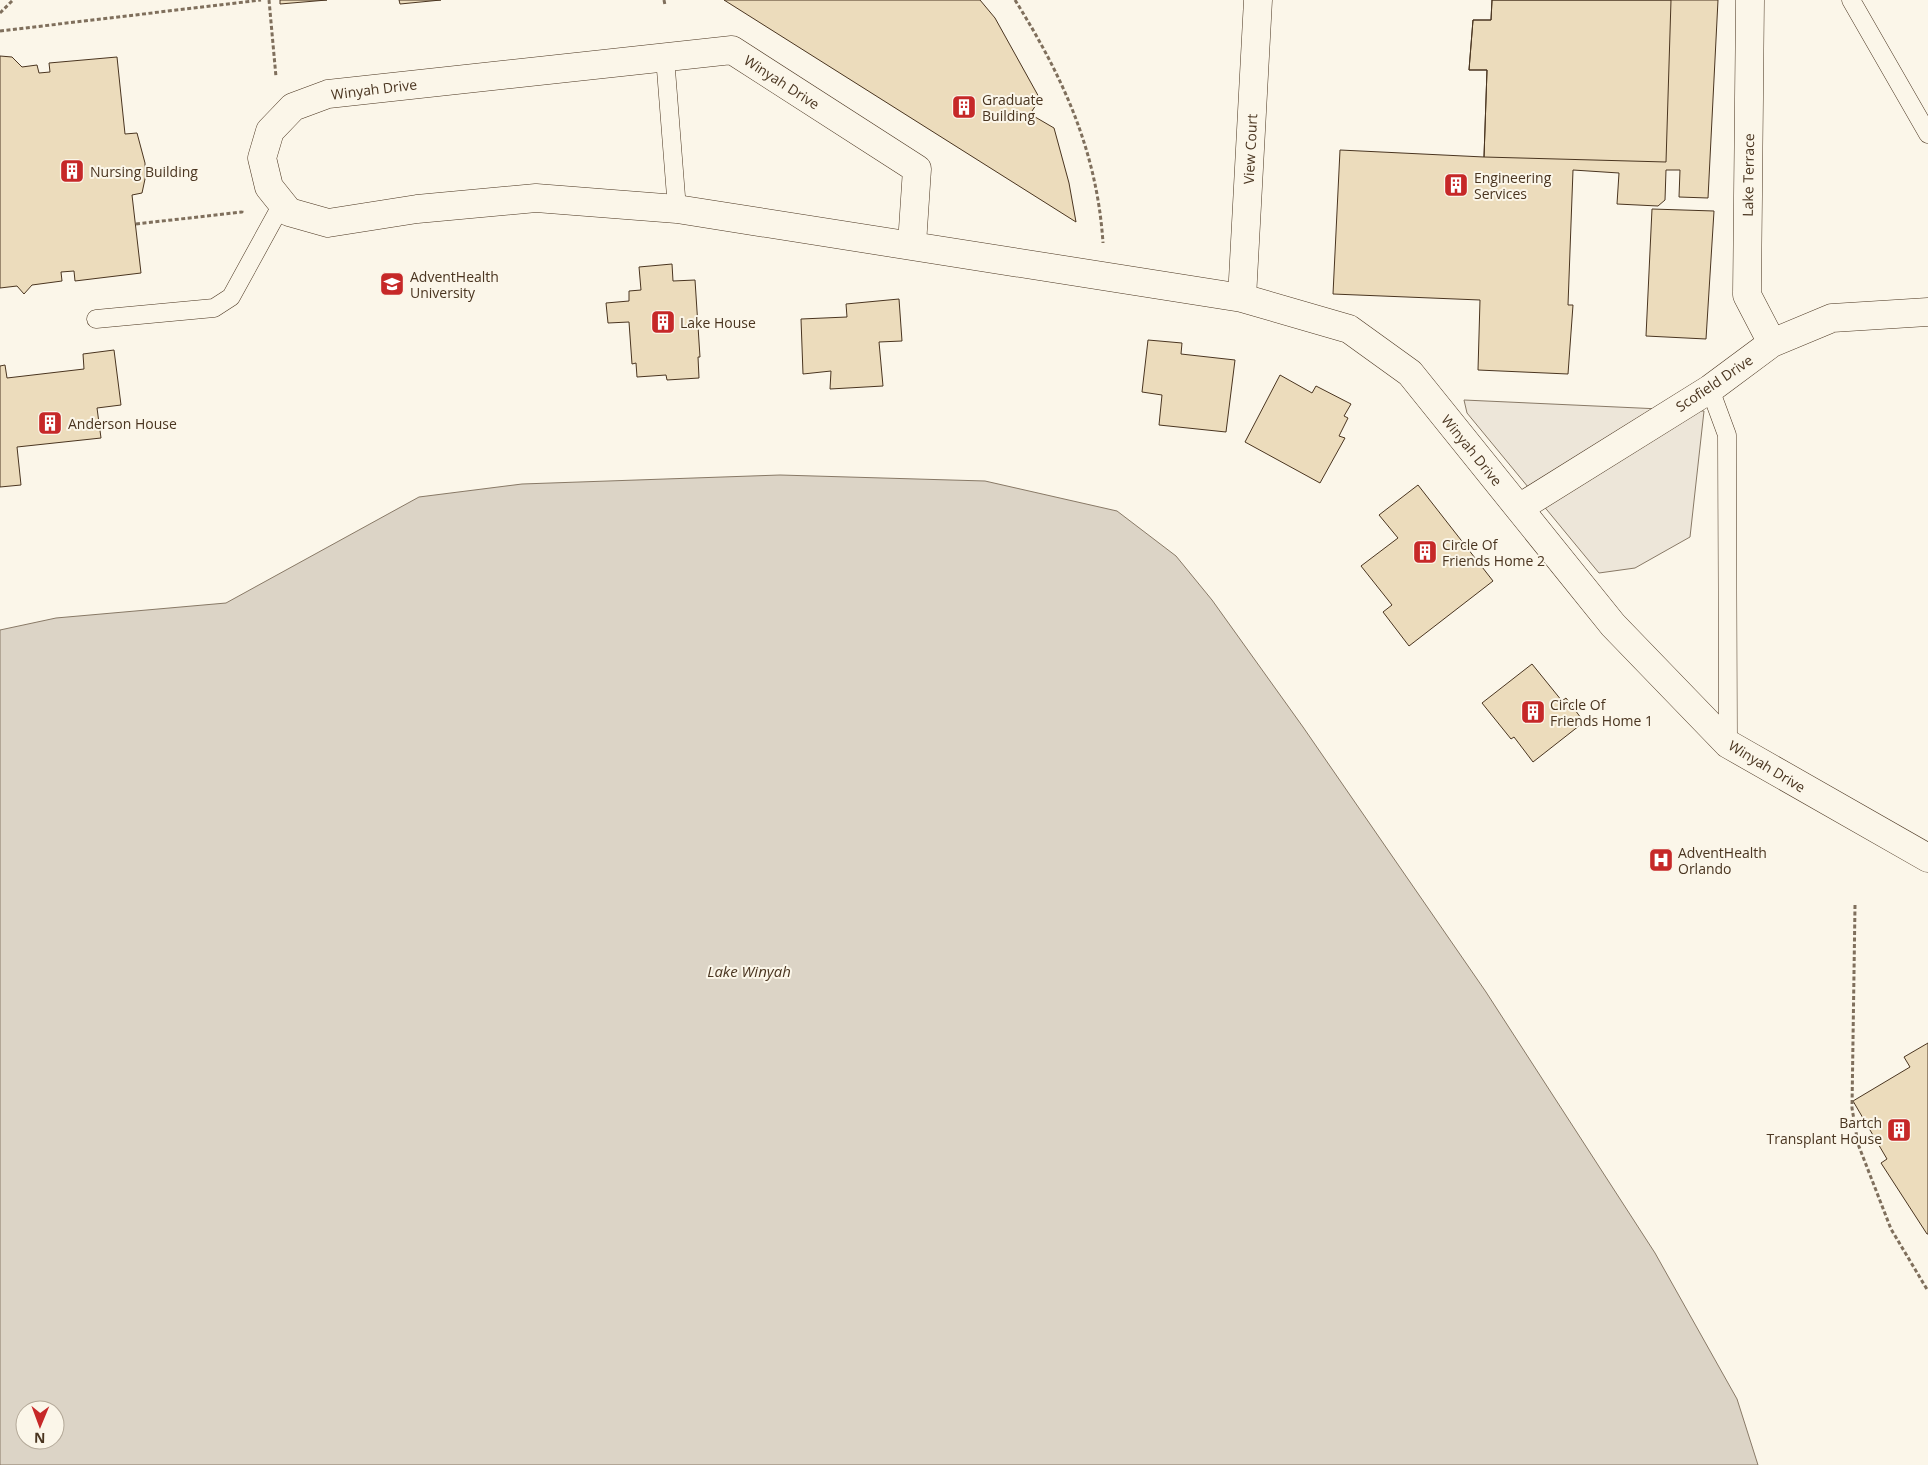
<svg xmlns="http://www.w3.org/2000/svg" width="1928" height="1465" font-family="'Open Sans',sans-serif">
<rect width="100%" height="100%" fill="#fbf6e9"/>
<path fill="#ede6d9" stroke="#887966" d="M 1464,400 L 1704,411 L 1690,537 L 1635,568 L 1599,573 L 1467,413 Z"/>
<path fill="#dcd4c6" stroke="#887966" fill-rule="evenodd" d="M 780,475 L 985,481 L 1117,511 L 1176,556 L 1212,600 L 1303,727 L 1486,992 L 1655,1253 L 1737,1399 L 1758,1465 L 0,1465 L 0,630 L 56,618 L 226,603 L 419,497 L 522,484 ZM 25,1410 L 55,1410 L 55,1440 L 25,1440 Z"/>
<path fill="#ecdcbc" stroke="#4a3520" d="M 280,0 L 327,0 L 280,4 Z
M 399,0 L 441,0 L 400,4 Z
M 724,0 L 980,0 L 995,18 L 1040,99 L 1030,114 L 1054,128 L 1069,183 L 1076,222 Z
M 1492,0 L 1718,0 L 1708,198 L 1679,197 L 1680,170 L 1666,170 L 1665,200 L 1658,206 L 1617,204 L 1619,173 L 1573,170 L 1568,305 L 1573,305 L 1568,374 L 1478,370 L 1480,300 L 1333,294 L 1340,150 L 1484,157 L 1487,70 L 1469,70 L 1473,20 L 1491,20 Z
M 1492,0 L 1671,0 L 1666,162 L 1484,157 L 1487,70 L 1469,70 L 1473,20 L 1491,20 Z
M 0,56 L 12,57 L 22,67 L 37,65 L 39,73 L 50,72 L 49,63 L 117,57 L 125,134 L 137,133 L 145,163 L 145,179 L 142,193 L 132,195 L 141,273 L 75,281 L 74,271 L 61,272 L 62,281 L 32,285 L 24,294 L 17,286 L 0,288 Z
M 1652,209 L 1714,211 L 1706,339 L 1646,336 Z
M 672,264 L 673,281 L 695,280 L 700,357 L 698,357 L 699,378 L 667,380 L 666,375 L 637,377 L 636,363 L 632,364 L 629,322 L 608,323 L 606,303 L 629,301 L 629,291 L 641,290 L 639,267 Z
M 899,299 L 902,341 L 879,342 L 883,386 L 830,389 L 831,371 L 803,374 L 801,319 L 847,317 L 846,304 Z
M 1148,340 L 1182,343 L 1181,354 L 1235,360 L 1226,432 L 1159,425 L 1162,395 L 1142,392 Z
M 114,350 L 121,405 L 97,408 L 101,438 L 17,447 L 21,485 L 0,487 L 0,366 L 5,365 L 7,378 L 84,369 L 83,354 Z
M 1280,375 L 1312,393 L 1316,386 L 1351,404 L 1344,416 L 1348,418 L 1339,436 L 1345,438 L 1320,483 L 1245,442 Z
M 1418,485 L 1493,581 L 1409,646 L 1383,612 L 1392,605 L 1361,566 L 1398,538 L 1379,515 Z
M 1532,664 L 1562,701 L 1566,698 L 1584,722 L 1533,762 L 1514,737 L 1511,739 L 1482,703 Z
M 1928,1043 L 1928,1234 L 1927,1234 L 1881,1163 L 1887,1159 L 1853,1101 L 1910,1067 L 1904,1057 Z"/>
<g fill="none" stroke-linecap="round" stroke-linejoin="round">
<defs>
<path id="service" d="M 1851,0 L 1928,134
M 665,57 L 677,209
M 96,319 L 214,308 L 231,297 L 282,204
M 1710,389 L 1727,435 L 1728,744"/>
<path id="minor" d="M 1750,0 L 1747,295 L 1772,343
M 912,244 L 917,169 L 732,50 L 328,94 L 293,107 L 270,131 L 262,158 L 269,187 L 289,212 L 328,223 L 417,209 L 536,198 L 677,209 L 1242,298 L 1349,329 L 1410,373 L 1613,625 L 1728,744 L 1928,858
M 1242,298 L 1258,0
M 1519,508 L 1710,389 L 1772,343 L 1832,318 L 1928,312"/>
</defs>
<use href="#service" stroke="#4a3520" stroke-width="19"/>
<use href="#minor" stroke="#4a3520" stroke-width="29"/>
<path stroke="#7f6f5c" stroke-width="3" stroke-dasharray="4 2.5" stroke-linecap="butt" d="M 269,0 L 276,77
M 664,0 L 665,5
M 1015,0 C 1063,77 1097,151 1103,243
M 0,13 L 13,0
M 0,31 L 261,0
M 136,224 L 242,212 L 242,209
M 1855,905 L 1852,1108 L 1858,1144 L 1891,1229 L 1928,1291"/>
<use href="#service" stroke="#fbf6e9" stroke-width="18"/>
<use href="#minor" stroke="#fbf6e9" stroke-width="28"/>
</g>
<defs>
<symbol id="building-square" viewBox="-11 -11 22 22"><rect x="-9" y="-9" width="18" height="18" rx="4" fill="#c62828" stroke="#fbf6e9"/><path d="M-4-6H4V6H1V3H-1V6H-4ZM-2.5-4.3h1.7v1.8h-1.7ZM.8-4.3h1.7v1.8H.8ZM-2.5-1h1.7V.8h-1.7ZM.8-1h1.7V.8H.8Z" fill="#fff"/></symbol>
<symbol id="university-square" viewBox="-11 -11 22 22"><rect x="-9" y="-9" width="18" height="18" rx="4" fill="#c62828" stroke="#fbf6e9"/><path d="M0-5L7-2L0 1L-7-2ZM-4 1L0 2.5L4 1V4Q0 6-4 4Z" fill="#fff"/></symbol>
<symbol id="hospital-square" viewBox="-11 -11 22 22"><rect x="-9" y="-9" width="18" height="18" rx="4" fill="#c62828" stroke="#fbf6e9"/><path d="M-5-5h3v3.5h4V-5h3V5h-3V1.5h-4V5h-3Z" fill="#fff"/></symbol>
</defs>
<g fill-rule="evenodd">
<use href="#building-square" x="950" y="93" width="28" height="28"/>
<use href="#building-square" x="58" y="157" width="28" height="28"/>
<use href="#building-square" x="1442" y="171" width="28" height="28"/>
<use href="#university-square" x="378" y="270" width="28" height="28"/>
<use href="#building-square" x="649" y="308" width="28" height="28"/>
<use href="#building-square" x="36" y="409" width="28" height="28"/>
<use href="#building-square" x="1411" y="538" width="28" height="28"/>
<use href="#building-square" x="1519" y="698" width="28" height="28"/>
<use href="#hospital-square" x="1647" y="846" width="28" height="28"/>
<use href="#building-square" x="1885" y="1116" width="28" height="28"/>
</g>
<g text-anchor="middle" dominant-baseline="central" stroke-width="4" stroke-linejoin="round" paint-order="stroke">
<g font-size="14" fill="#4a3520" stroke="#fbf6e9">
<text transform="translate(782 82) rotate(33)">Winyah Drive</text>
<text transform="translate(374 89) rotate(-7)">Winyah Drive</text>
<text transform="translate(1250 149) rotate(-87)">View Court</text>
<text transform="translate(1748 175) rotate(-89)">Lake Terrace</text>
<text transform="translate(1714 383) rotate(-34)">Scofield Drive</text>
<text transform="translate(1472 450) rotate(51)">Winyah Drive</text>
<text transform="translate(1767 766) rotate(31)">Winyah Drive</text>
</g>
<g font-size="14" fill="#4a3520" stroke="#fbf6e9" text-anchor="start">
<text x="982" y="99">Graduate<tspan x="982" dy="16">Building</tspan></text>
<text x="90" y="171">Nursing Building</text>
<text x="1474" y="177">Engineering<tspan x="1474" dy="16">Services</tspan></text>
<text x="410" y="276">AdventHealth<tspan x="410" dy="16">University</tspan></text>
<text x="680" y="322">Lake House</text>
<text x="68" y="423">Anderson House</text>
<text x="1442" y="544">Circle Of<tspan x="1442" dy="16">Friends Home 2</tspan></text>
<text x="1550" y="704">Circle Of<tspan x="1550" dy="16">Friends Home 1</tspan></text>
<text x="1678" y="852">AdventHealth<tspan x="1678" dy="16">Orlando</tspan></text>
<text x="1882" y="1122" text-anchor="end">Bartch<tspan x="1882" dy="16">Transplant House</tspan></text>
</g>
<g font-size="15" font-style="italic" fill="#4a3520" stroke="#fbf6e9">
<text x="749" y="971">Lake Winyah</text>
</g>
</g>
<g transform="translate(40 1425) rotate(181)"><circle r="24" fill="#fbf6e9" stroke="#b4a999"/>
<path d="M0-4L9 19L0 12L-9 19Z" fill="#c62828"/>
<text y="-8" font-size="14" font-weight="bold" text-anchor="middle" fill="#4a3520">N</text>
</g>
</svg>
